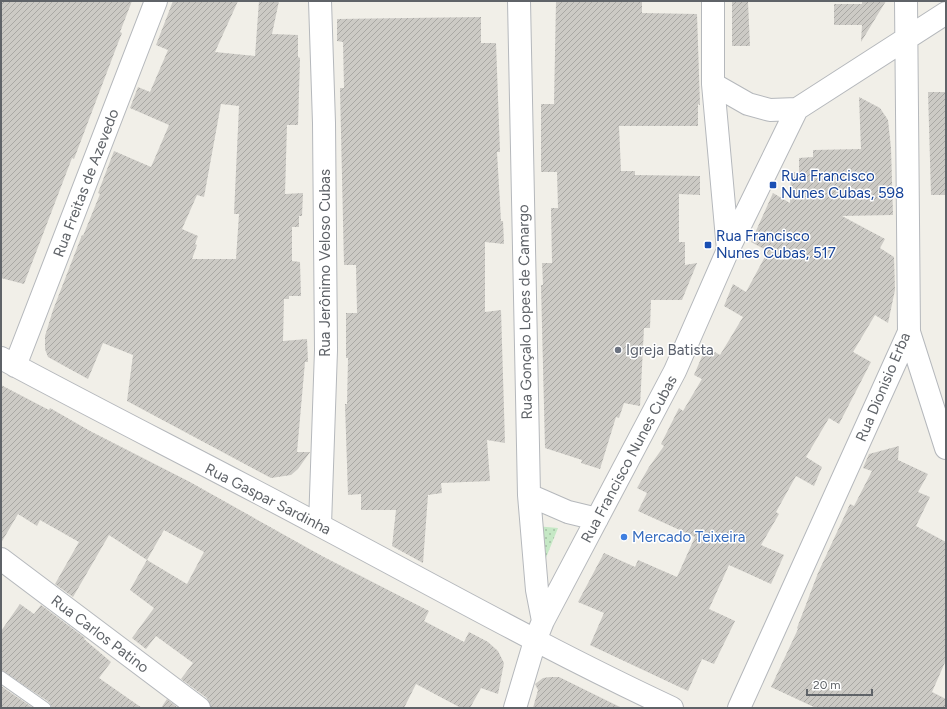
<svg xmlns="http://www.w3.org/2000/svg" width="947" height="709" font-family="Figtree,sans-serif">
<defs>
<pattern id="grass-dots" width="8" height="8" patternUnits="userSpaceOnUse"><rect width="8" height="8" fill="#c5e8c5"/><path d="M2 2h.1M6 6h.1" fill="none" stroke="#a3c0a4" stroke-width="1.8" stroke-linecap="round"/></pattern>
<pattern id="building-hatch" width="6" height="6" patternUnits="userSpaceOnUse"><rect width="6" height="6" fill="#cccac5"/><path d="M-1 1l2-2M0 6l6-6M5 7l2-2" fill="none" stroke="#a9a8a4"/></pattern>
</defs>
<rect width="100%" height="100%" fill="#f1efe8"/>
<path fill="url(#grass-dots)" d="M 535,526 L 558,528 L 539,575 Z"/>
<path fill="url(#building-hatch)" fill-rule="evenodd" d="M 1,1 L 132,1 L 120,32 L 122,33 L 118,43 L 74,159 L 72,158 L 24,284 L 1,278 Z
M 173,1 L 238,1 L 215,52 L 255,56 L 259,1 L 279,1 L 272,34 L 298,35 L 298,57 L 300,58 L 298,125 L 287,125 L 285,194 L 303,193 L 302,216 L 299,216 L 299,227 L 292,227 L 292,261 L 300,262 L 301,296 L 289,296 L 289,299 L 284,299 L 283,341 L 307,339 L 308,362 L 305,362 L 297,452 L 310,452 L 298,469 L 291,475 L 271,478 L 127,401 L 133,355 L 103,343 L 88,379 L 48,357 L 45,349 L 45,336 L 53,310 L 82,235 L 83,236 L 100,194 L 98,193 L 114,151 L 151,167 L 169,125 L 130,108 L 138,87 L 150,92 L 168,50 L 156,45 ZM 221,104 L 239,106 L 234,214 L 239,214 L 236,259 L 192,259 L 197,245 L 195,244 L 198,236 L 182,229 L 197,195 L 204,197 Z
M 556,1 L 642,1 L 642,13 L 697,14 L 700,105 L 698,104 L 698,126 L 619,126 L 621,171 L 635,171 L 635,175 L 700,176 L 700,195 L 679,194 L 679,242 L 685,242 L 685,265 L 697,263 L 682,300 L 651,300 L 650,328 L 644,328 L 640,406 L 624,403 L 619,418 L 616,417 L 600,469 L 581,463 L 582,460 L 545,448 L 541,285 L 543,285 L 542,263 L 552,263 L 551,208 L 558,208 L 557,172 L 541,172 L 541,104 L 554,104 Z
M 862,1 L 886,1 L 861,42 L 862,25 L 834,25 L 834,4 L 862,4 Z
M 732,2 L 748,2 L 750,46 L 732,46 Z
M 481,17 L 481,43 L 496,43 L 500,152 L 497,152 L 501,221 L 503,221 L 504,244 L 485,242 L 485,312 L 501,310 L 505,443 L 487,440 L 490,481 L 441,483 L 442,493 L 428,495 L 423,563 L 392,546 L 396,510 L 361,510 L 361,494 L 348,495 L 345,404 L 347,404 L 348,358 L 346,358 L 346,313 L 357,313 L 356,265 L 344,265 L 340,88 L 344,88 L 343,42 L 337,41 L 337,19 Z
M 928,92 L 946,92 L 946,195 L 931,195 Z
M 859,97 L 880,108 L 888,120 L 891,148 L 893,215 L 842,216 L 885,239 L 880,248 L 894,257 L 895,290 L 888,323 L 875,315 L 853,352 L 871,362 L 839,424 L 829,418 L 806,457 L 822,467 L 814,486 L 796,476 L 776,512 L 779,514 L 761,545 L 784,555 L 771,584 L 729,565 L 709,609 L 735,621 L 714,664 L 702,659 L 688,691 L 590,645 L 604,613 L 578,602 L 604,553 L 635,567 L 638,560 L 677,577 L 695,537 L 638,511 L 647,493 L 637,488 L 649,467 L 664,446 L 661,444 L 679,408 L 683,411 L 702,379 L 694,375 L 706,347 L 720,355 L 743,317 L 724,306 L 733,284 L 746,292 L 768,251 L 751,242 L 773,193 L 790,203 L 791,172 L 799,172 L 799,158 L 813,157 L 813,150 L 861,149 Z
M 1,385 L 49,410 L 50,408 L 90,431 L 190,482 L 322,556 L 429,611 L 424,621 L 464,642 L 469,632 L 488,642 L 498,651 L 504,663 L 498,694 L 481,688 L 470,708 L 461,708 L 416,684 L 404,708 L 211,708 L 207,698 L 181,679 L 193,663 L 156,636 L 146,649 L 132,638 L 154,608 L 130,590 L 147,560 L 109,535 L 73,597 L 55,584 L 79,542 L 40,520 L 37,526 L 18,514 L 1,543 ZM 164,530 L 204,552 L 187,584 L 147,560 Z
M 899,446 L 898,460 L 928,474 L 918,492 L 930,497 L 916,526 L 946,542 L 946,660 L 932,692 L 946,699 L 946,708 L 816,708 L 771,687 L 798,629 L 797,628 L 818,573 L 850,504 L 854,506 L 872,471 L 863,468 L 869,454 Z
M 20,604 L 34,614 L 41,605 L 85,638 L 84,639 L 111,662 L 99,678 L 142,708 L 52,708 L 49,702 L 1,670 L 1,631 Z
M 550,677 L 559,677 L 622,708 L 533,708 L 538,690 L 535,684 L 543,678 Z
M 1,686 L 33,708 L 1,708 Z
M 167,699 L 178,708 L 161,708 Z"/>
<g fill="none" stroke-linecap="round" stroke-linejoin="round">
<defs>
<path id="service" d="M 1,677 L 45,708"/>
<path id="minor" d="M 519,1 L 529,495 L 537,590 L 543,621
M 713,1 L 713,84 L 728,250
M 713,84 L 748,104 L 770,110 L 797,109
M 909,332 L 946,448
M 1,358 C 107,415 215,469 321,526 C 438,588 552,652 672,708
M 15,366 L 156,1
M 529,495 L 568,512 L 597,519
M 320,525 L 326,350 L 324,123 L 320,1
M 1,559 L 199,708
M 515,708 L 535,641 L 543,621 L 675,371 L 728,250 L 797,109 L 946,13
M 739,708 L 909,332 L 906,1"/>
</defs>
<use href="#service" stroke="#b5b8bc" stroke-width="13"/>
<use href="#minor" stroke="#b5b8bc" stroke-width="24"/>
<use href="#service" stroke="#fff" stroke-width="11"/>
<use href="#minor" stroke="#fff" stroke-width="22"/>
</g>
<g fill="#1a4fb4" stroke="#fff" stroke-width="1.5">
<rect x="769" y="181" width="8" height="8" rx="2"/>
<rect x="704" y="241" width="8" height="8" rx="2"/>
</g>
<circle fill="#6b7280" stroke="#fff" stroke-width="1.5" cx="618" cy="350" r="4"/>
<circle fill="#3f7fe0" stroke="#fff" stroke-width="1.5" cx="624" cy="537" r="4"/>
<g text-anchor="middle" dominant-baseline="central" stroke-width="3" stroke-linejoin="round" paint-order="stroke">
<g font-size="15" fill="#164399" stroke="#fff" text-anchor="start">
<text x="781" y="176">Rua Francisco<tspan x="781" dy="17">Nunes Cubas, 598</tspan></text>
<text x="716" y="236">Rua Francisco<tspan x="716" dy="17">Nunes Cubas, 517</tspan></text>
</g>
<g font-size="15" fill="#5f6368" stroke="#fff">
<text transform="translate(86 183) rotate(-69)">Rua Freitas de Azevedo</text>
<text transform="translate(325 263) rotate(-90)">Rua Jerônimo Veloso Cubas</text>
<text transform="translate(525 312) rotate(-91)">Rua Gonçalo Lopes de Camargo</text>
<text transform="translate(883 387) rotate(-67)">Rua Dionisio Erba</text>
<text transform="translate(629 459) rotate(-62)">Rua Francisco Nunes Cubas</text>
<text transform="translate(268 499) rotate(27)">Rua Gaspar Sardinha</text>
<text transform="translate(100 634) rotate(37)">Rua Carlos Patino</text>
</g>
<g font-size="15" fill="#5b616d" stroke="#fff" text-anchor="start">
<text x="626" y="350">Igreja Batista</text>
</g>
<g font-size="15" fill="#366cbe" stroke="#fff" text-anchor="start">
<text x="632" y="537">Mercado Teixeira</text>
</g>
</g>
<rect width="947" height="709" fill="none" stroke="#5f6368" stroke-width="4"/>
<path d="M807 689v6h65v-6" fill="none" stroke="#5f6368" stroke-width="2"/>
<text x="813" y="689" font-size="12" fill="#5f6368" stroke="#ffffff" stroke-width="3" paint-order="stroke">20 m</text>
</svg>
